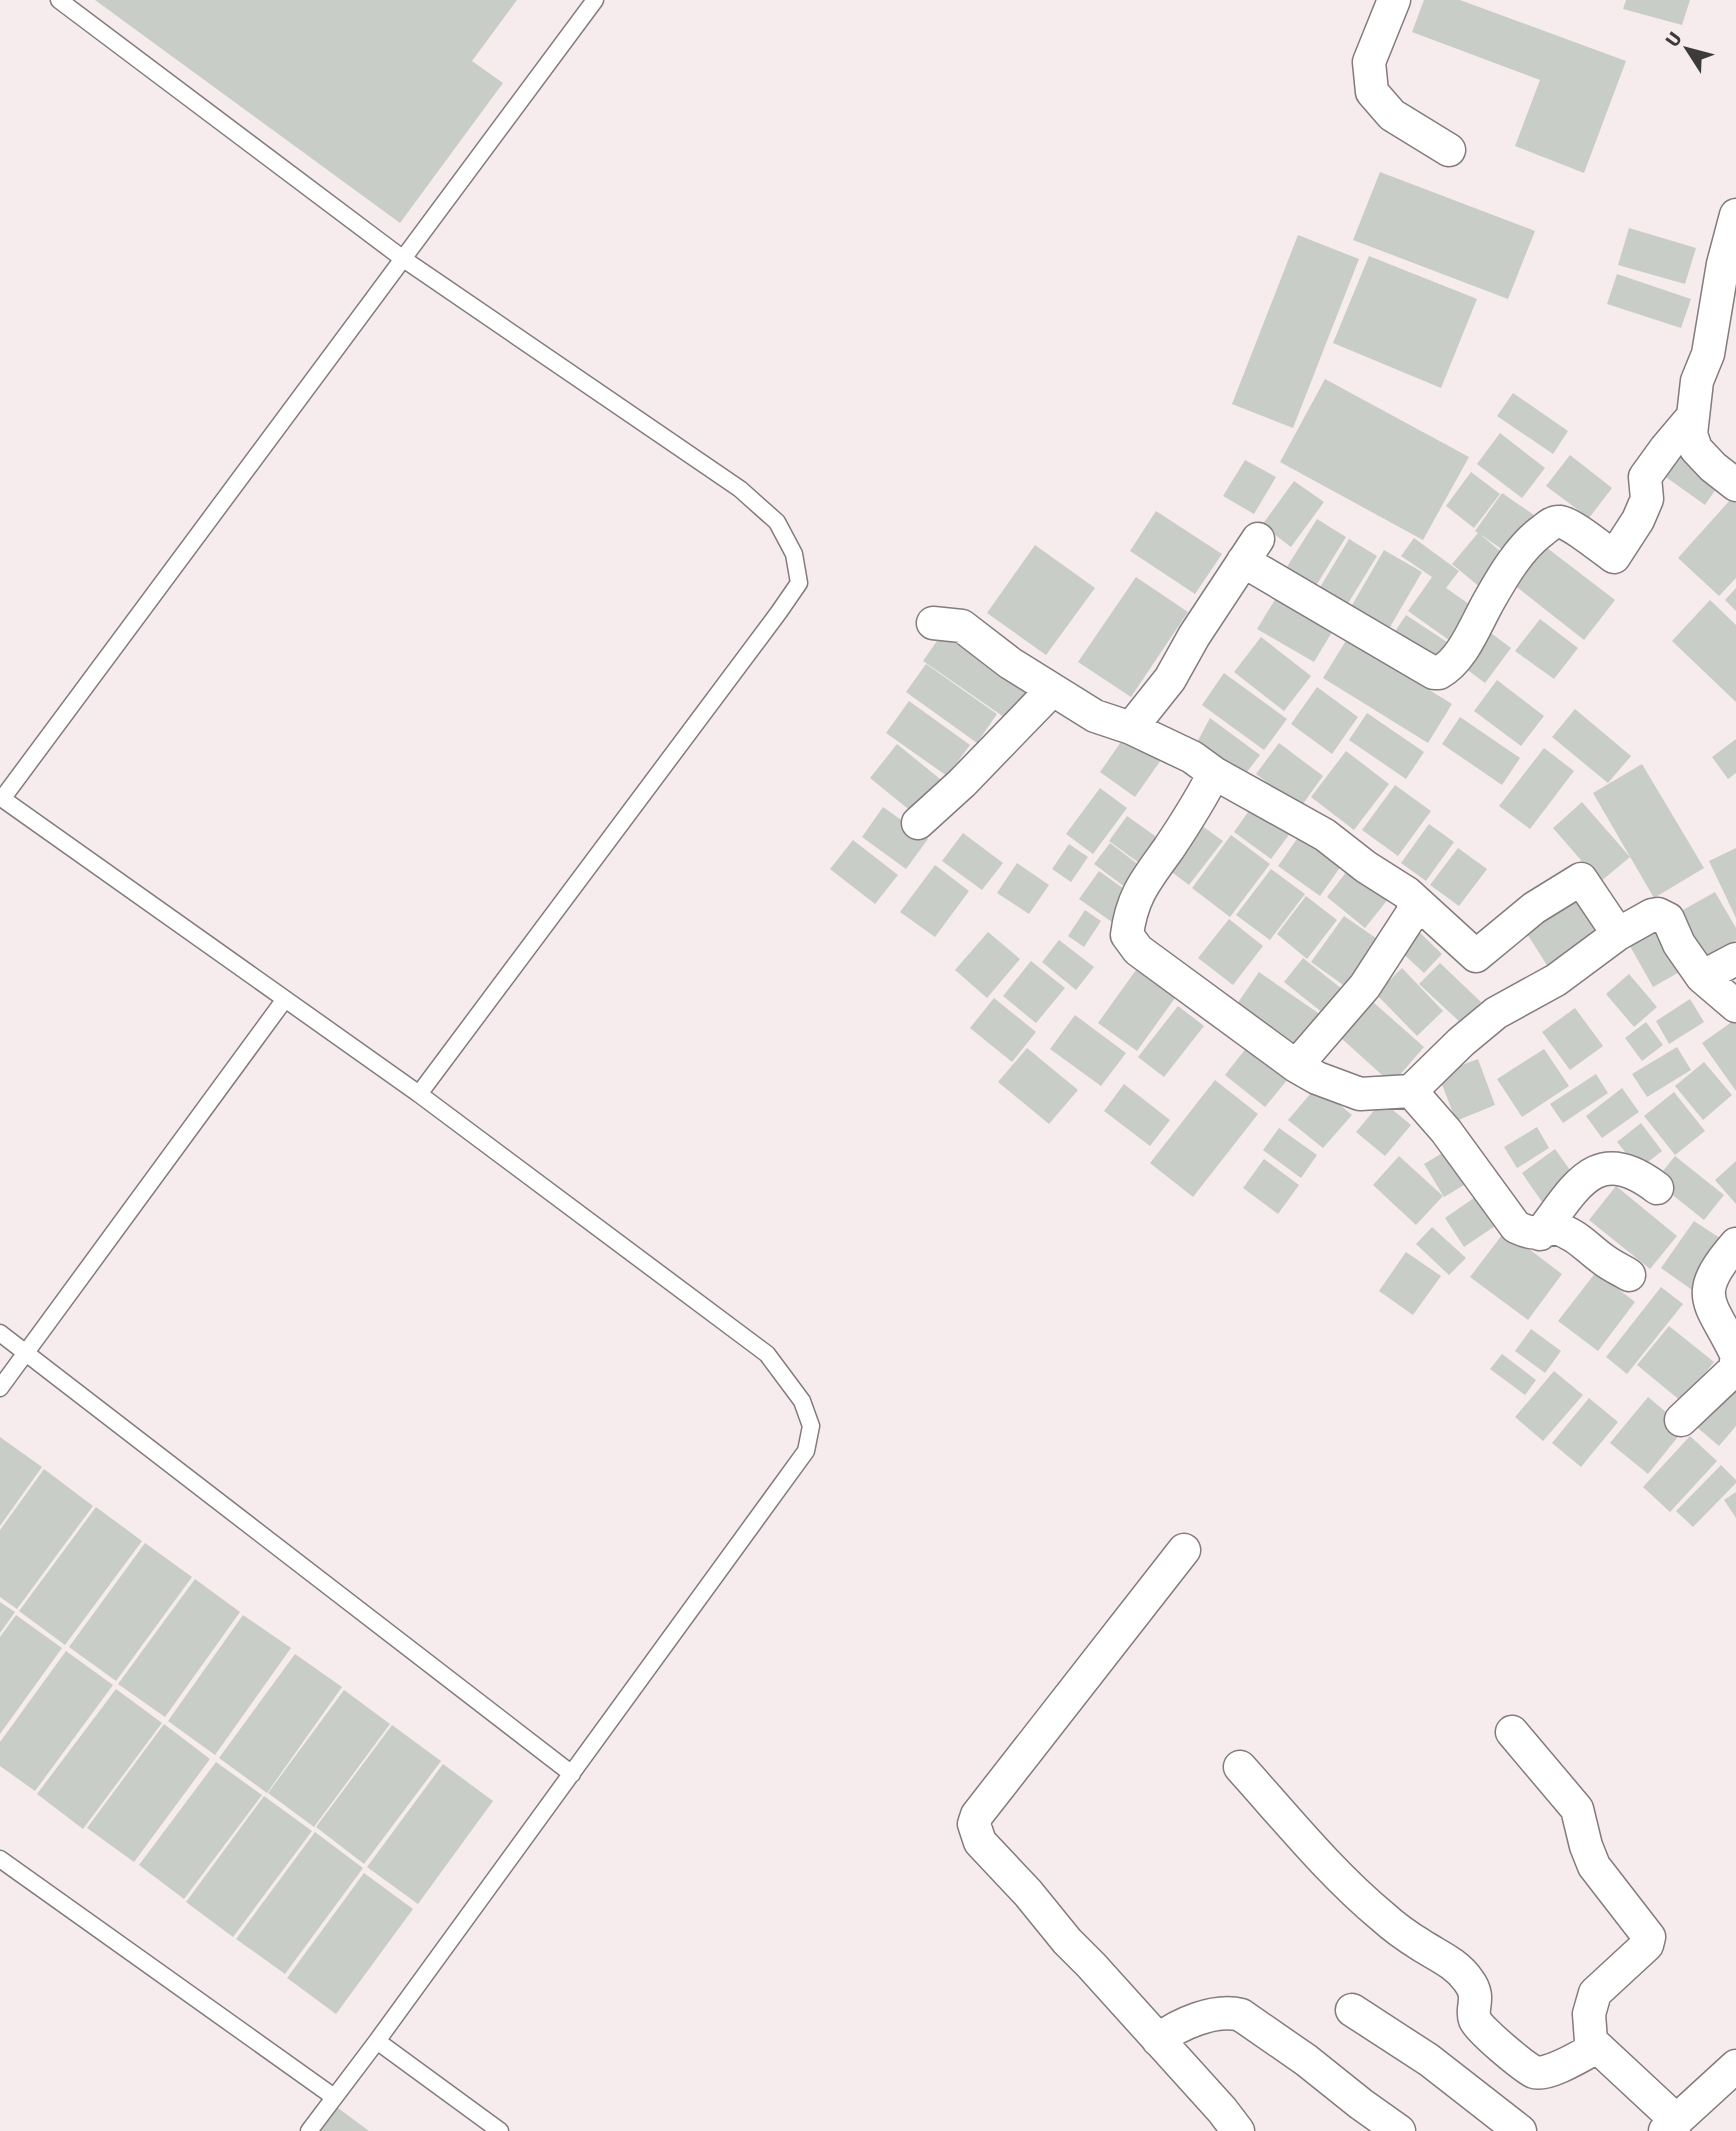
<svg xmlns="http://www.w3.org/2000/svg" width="1736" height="2131" font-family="'Fira Sans',sans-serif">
<rect width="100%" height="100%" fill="#f6ecee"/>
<path fill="#c8cdc7" d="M 95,0 L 517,0 L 472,61 L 503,83 L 400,223 Z
M 1424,0 L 1460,0 L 1626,61 L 1584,173 L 1515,146 L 1540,80 L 1412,32 Z
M 1626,0 L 1690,0 L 1682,25 L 1623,9 Z
M 1380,172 L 1535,231 L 1508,299 L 1353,240 Z
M 1629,228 L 1696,248 L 1685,284 L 1618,265 Z
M 1298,235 L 1359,259 L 1293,428 L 1232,404 Z
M 1369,256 L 1477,299 L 1441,388 L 1333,343 Z
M 1617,274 L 1691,299 L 1681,328 L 1607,304 Z
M 1325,379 L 1469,457 L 1423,540 L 1280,462 Z
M 1513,393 L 1568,431 L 1553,454 L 1497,416 Z
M 1500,433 L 1545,468 L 1522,498 L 1477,464 Z
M 1678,453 L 1720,483 L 1705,505 L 1663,475 Z
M 1570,455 L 1612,488 L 1589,518 L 1546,486 Z
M 1245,460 L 1276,477 L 1254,514 L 1223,496 Z
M 1471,472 L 1500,494 L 1474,528 L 1446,506 Z
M 1294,481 L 1324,502 L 1291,547 L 1262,525 Z
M 1502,493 L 1540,519 L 1513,557 L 1480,534 L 1507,557 L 1481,588 L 1452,564 L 1478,533 L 1475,531 Z
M 1731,499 L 1736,503 L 1736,578 L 1719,596 L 1678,558 Z
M 1156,511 L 1222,554 L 1195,594 L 1130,551 Z
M 1317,519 L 1346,537 L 1314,589 L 1285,570 Z
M 1414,538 L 1459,571 L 1446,588 L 1476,609 L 1453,643 L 1408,611 L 1432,577 L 1401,556 Z
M 1349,539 L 1377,556 L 1344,610 L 1316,594 Z
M 1538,541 L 1615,600 L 1584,640 L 1508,580 Z
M 1035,545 L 1095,588 L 1046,655 L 987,613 Z
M 1384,550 L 1422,572 L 1386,634 L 1348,612 Z
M 1136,577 L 1188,612 L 1131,697 L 1078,662 Z
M 1736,588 L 1736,611 L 1725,600 Z
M 1279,593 L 1335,627 L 1314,662 L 1257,629 Z
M 1710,600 L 1736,625 L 1736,702 L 1672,641 Z
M 1406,615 L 1453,646 L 1440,666 L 1392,636 Z
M 1540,619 L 1578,648 L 1554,679 L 1515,651 Z
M 1483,627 L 1511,648 L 1485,683 L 1457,662 Z
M 946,628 L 1037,692 L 1014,724 L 923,661 Z
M 1261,637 L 1311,676 L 1284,711 L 1234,672 Z
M 1347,639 L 1452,704 L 1428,743 L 1323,678 Z
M 926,664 L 997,714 L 977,743 L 906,692 Z
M 1224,673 L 1287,719 L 1264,750 L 1202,705 Z
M 1497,680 L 1544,716 L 1521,746 L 1474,711 Z
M 1317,687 L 1358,717 L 1332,754 L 1291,724 Z
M 909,701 L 970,745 L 947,776 L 886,733 Z
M 1575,709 L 1631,756 L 1608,783 L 1552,737 Z
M 1367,713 L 1424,752 L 1406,779 L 1349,740 Z
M 1460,717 L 1520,758 L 1502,785 L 1442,744 Z
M 1210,718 L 1260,755 L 1240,781 L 1195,746 Z
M 1128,732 L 1163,757 L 1135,797 L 1100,772 Z
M 1736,739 L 1736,773 L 1728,779 L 1712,757 Z
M 1279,743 L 1323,776 L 1300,808 L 1256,774 Z
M 897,744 L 945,783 L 918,817 L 870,778 Z
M 1544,748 L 1574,771 L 1530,829 L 1499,806 Z
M 1346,751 L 1389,784 L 1354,830 L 1311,797 Z
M 1642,764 L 1704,868 L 1654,898 L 1593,793 Z
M 1395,785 L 1431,811 L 1398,856 L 1362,830 Z
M 1100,788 L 1127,808 L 1093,854 L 1066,834 Z
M 1582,802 L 1630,857 L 1600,882 L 1553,828 Z
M 1253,805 L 1291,832 L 1271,859 L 1234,832 Z
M 883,807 L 928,839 L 906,869 L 862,837 Z
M 1127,816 L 1165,843 L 1146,868 L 1109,841 Z
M 1198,823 L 1223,841 L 1189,885 L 1165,867 Z
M 1429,824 L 1454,842 L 1426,881 L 1401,863 Z
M 963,833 L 1003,863 L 982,890 L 942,861 Z
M 1231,835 L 1270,864 L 1230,917 L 1192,888 Z
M 1299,836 L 1341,866 L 1320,896 L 1278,866 Z
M 853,840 L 898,875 L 875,904 L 830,869 Z
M 1110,843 L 1144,869 L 1129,890 L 1094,864 Z
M 1069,844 L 1088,857 L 1071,882 L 1052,869 Z
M 1458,848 L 1487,869 L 1459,906 L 1430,885 Z
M 1736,848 L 1736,918 L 1709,861 Z
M 1354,862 L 1393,893 L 1365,928 L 1327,897 Z
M 1017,863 L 1049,885 L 1029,914 L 997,893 Z
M 935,865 L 969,891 L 935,937 L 900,912 Z
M 1271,869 L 1305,894 L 1270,940 L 1236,915 Z
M 1099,871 L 1131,894 L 1112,922 L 1079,899 Z
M 1715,892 L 1736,928 L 1736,940 L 1699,961 L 1674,915 Z
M 1579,893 L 1606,934 L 1550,970 L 1524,929 Z
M 1306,896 L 1337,920 L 1307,959 L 1277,934 Z
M 1085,910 L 1101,921 L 1084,947 L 1068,936 Z
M 1344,916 L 1386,945 L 1353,992 L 1311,962 Z
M 1229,919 L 1263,946 L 1233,985 L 1198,958 Z
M 1414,927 L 1442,954 L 1424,973 L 1396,947 Z
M 1659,928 L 1683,970 L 1653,987 L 1630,946 Z
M 988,932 L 1020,959 L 987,998 L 955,970 Z
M 1059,940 L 1094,967 L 1076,990 L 1042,962 Z
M 1303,958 L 1347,993 L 1328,1017 L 1284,982 Z
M 1031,961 L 1065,988 L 1036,1023 L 1003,996 Z
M 1141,963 L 1180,991 L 1137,1051 L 1098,1023 Z
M 1440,963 L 1481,1002 L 1461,1023 L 1419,984 Z
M 1402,968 L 1443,1011 L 1417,1036 L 1376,994 Z
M 1259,972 L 1321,1015 L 1298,1047 L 1237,1004 Z
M 1629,974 L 1657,1007 L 1634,1027 L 1606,994 Z
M 994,998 L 1036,1032 L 1012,1062 L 970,1028 Z
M 1690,999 L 1704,1022 L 1669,1044 L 1656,1021 Z
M 1373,1002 L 1424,1047 L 1392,1084 L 1341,1038 Z
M 1178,1006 L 1204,1026 L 1164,1077 L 1138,1057 Z
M 1575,1008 L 1603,1046 L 1570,1070 L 1542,1032 Z
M 1075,1015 L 1126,1053 L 1101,1086 L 1050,1049 Z
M 1736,1019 L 1736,1091 L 1702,1043 Z
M 1646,1022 L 1663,1045 L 1642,1061 L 1625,1038 Z
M 1251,1042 L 1292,1074 L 1265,1107 L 1225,1075 Z
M 1677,1047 L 1691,1070 L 1647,1097 L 1632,1074 Z
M 1027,1048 L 1078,1090 L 1049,1124 L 998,1082 Z
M 1544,1049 L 1569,1086 L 1522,1117 L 1497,1079 Z
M 1478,1059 L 1495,1105 L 1456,1121 L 1438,1074 Z
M 1704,1062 L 1732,1095 L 1703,1120 L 1675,1086 Z
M 1596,1074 L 1608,1093 L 1563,1123 L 1550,1104 Z
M 1215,1080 L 1258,1114 L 1193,1197 L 1150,1163 Z
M 1124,1084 L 1170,1120 L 1150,1146 L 1104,1111 Z
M 1317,1086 L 1352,1115 L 1323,1148 L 1288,1120 Z
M 1622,1088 L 1639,1112 L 1602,1138 L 1586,1116 Z
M 1674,1092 L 1705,1131 L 1675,1155 L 1644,1116 Z
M 1382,1101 L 1411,1125 L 1385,1156 L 1356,1132 Z
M 1641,1123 L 1662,1151 L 1639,1169 L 1617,1142 Z
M 1537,1127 L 1549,1148 L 1517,1168 L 1504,1147 Z
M 1279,1128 L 1317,1155 L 1301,1178 L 1263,1150 Z
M 1454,1146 L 1474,1179 L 1444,1197 L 1424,1164 Z
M 1555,1149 L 1575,1177 L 1542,1202 L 1522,1173 Z
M 1399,1156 L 1443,1196 L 1416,1225 L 1373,1185 Z
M 1675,1156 L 1724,1195 L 1704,1220 L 1655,1181 Z
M 1264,1159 L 1299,1185 L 1278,1214 L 1243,1188 Z
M 1736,1161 L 1736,1204 L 1715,1180 Z
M 1616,1186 L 1677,1236 L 1650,1269 L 1589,1220 Z
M 1484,1191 L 1504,1220 L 1464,1247 L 1445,1218 Z
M 1694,1221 L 1729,1244 L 1695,1292 L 1661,1268 Z
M 1432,1227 L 1466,1258 L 1449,1275 L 1416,1244 Z
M 1505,1231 L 1562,1274 L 1528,1320 L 1470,1277 Z
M 1406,1252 L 1441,1276 L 1413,1315 L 1379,1291 Z
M 1596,1272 L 1635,1302 L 1598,1351 L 1558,1321 Z
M 1661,1287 L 1683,1304 L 1627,1374 L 1606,1357 Z
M 1669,1326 L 1714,1362 L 1682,1402 L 1637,1365 Z
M 1531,1329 L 1561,1351 L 1545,1373 L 1515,1351 Z
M 1502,1354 L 1536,1380 L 1525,1395 L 1490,1369 Z
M 1554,1371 L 1583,1395 L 1543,1441 L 1515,1417 Z
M 1725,1383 L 1736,1392 L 1736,1426 L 1719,1446 L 1692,1423 Z
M 1648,1397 L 1685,1428 L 1648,1474 L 1610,1443 Z
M 1589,1398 L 1618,1422 L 1581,1467 L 1552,1443 Z
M 1690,1436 L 1717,1461 L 1670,1512 L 1643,1487 Z
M 0,1437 L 42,1467 L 0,1526 Z
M 1721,1465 L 1736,1480 L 1736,1483 L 1693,1527 L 1676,1511 Z
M 44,1469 L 93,1506 L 17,1609 L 0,1597 L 0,1530 Z
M 1736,1492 L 1736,1518 L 1724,1500 Z
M 96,1507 L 142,1541 L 65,1645 L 19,1611 Z
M 145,1543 L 192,1577 L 116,1681 L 69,1647 Z
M 195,1579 L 240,1612 L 165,1717 L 118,1684 Z
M 0,1602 L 15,1612 L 0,1633 Z
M 16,1615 L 62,1648 L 0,1734 L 0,1637 Z
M 243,1615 L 291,1648 L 215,1755 L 168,1721 Z
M 66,1651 L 113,1685 L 35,1791 L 0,1766 L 0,1742 Z
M 295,1654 L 342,1687 L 267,1793 L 219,1758 Z
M 116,1689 L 162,1723 L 83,1829 L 37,1794 Z
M 344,1690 L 390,1724 L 314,1827 L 268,1793 Z
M 164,1724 L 210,1759 L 134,1862 L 87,1828 Z
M 392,1725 L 441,1761 L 364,1864 L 316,1827 Z
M 216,1762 L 262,1795 L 184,1899 L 139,1865 Z
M 443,1764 L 493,1801 L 418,1904 L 367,1867 Z
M 264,1796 L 312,1831 L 233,1937 L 186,1902 Z
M 315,1832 L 363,1868 L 285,1974 L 236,1939 Z
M 364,1873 L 413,1909 L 336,2014 L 287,1978 Z
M 334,2105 L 369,2131 L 315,2131 Z"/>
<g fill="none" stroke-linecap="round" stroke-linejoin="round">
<defs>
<path id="lane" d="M 59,0 L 402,258 L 740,489 L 777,522 L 794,554 L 799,583 L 779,612 L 419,1094 L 767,1354 L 802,1401 L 811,1426 L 806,1451 L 377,2041 L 309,2131
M 0,797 L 419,1094
M 2,799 L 595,0
M 0,1333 L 572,1774
M 0,1388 L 285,999
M 0,1859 L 334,2097
M 377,2041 L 500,2131"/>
<path id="street" d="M 1394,0 L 1369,62 L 1372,92 L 1392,115 L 1449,150
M 1736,215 L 1723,264 L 1708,354 L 1697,381 L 1691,434 L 1696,449 L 1713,467 L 1736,485
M 1243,561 L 1420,665 L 1434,673 L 1439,673 C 1464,659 1476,623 1490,599 C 1503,576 1520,547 1542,531 C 1547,527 1553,521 1560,522 C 1570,522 1604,550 1614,557 L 1638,520 L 1647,499 L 1645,477 L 1666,448 L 1693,416
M 933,623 L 962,626 L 1010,663 L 1095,716 L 1131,728 L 1192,757 L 1214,773 L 1325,835 L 1366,867 L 1407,893 L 1413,901 L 1413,912 L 1365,986 L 1296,1066
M 1131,728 L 1170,679 L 1194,636 L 1258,539
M 1214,773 C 1201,799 1185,824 1169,848 C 1147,879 1132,895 1127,935 L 1138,950 L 1296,1066 L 1317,1078 L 1360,1094 L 1411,1091 L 1461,1042 L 1496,1013 L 1556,980 L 1618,934
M 918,823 L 962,783 L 1052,690
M 1407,893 L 1476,956 L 1534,908 L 1581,879 L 1618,934 L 1652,915 L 1658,914 L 1668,919 L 1679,944 L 1702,977 L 1736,1006
M 1702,977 L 1736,959
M 1411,1091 L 1446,1131 L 1516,1227 C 1531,1234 1539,1235 1553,1227 C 1577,1234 1586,1247 1604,1260 C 1612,1266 1621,1270 1629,1275
M 1540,1234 C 1576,1187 1596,1141 1657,1188
M 1736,1244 C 1690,1297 1711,1301 1736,1354
M 1681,1420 L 1735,1369 L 1736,1361
M 1184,1550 L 977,1815 L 974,1824 L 980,1842 L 1028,1893 L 1067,1941 L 1091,1965 L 1222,2110 L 1238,2131
M 1512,1732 L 1577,1809 L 1586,1846 L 1594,1866 L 1649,1937 L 1647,1945 L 1595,1993 L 1589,2014 L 1591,2041 L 1677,2121
M 1240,1767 C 1286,1818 1330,1873 1383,1917 C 1394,1927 1408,1937 1421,1945 C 1438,1956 1456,1963 1468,1980 C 1482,1998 1470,2007 1475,2020 C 1479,2030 1524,2067 1534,2072 C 1547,2077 1584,2054 1597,2047
M 1352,2010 L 1429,2060 L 1520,2131
M 1158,2040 C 1179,2024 1215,2008 1241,2015 L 1306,2060 L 1361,2104 L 1399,2131
M 1665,2131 L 1736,2066"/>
</defs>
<use href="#lane" stroke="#847b7d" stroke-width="19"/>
<use href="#street" stroke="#847b7d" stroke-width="35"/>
<use href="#lane" stroke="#fff" stroke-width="16"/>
<use href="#street" stroke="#fff" stroke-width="32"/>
</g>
<g transform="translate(1687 49) rotate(306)" stroke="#f6ecee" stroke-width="5" paint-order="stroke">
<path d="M0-5L12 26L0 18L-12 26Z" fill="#3d3a3a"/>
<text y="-10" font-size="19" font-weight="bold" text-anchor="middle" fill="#3d3a3a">U</text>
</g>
</svg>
